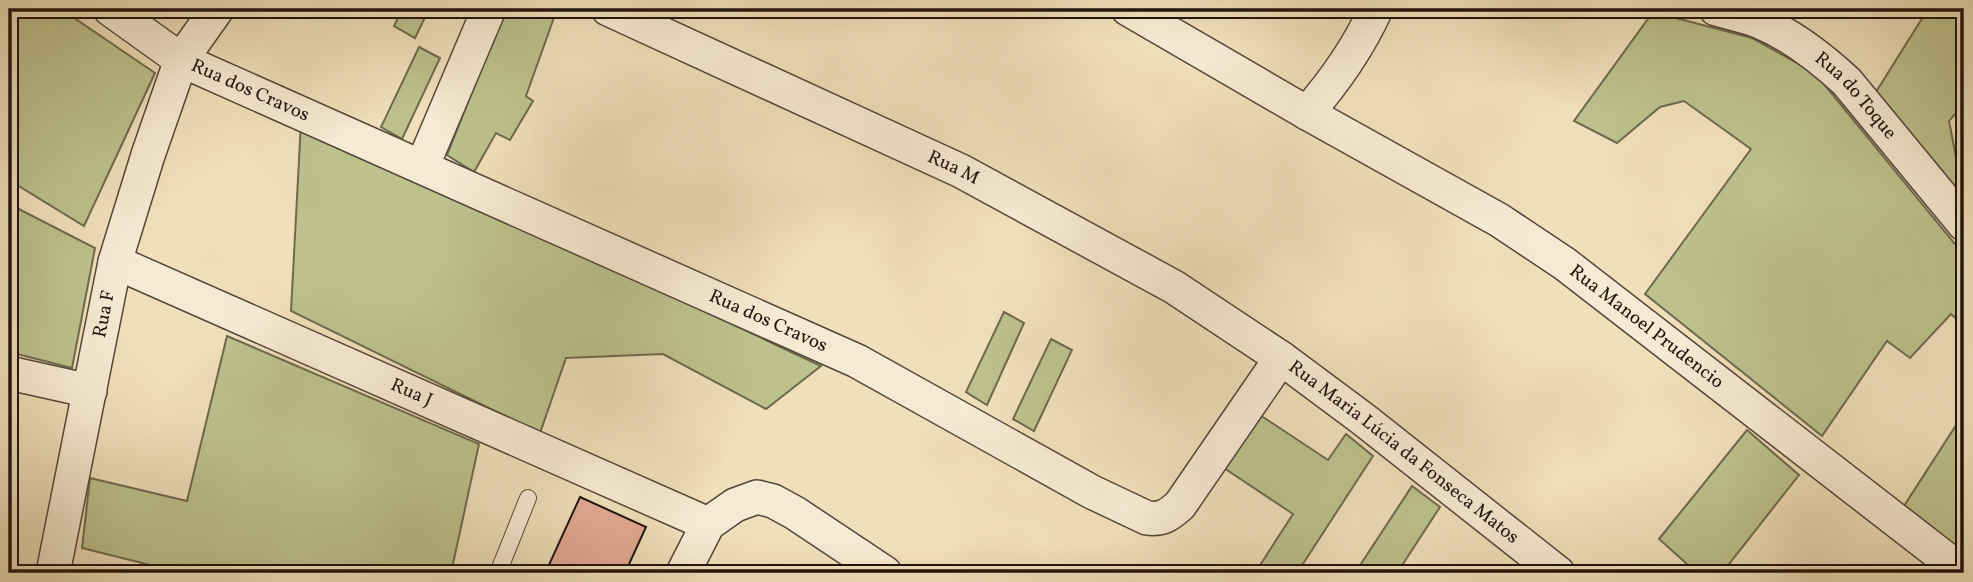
<svg xmlns="http://www.w3.org/2000/svg" width="1973" height="582" font-family="Vollkorn,serif">
<rect width="100%" height="100%" fill="#efdfba"/>
<filter id="stains"><feTurbulence type="fractalNoise" baseFrequency=".00286" numOctaves="4"/><feColorMatrix values="0 0 0 0 .2 0 0 0 0 .09 0 0 0 0 .02 0 0 0 .5 -.17"/></filter>
<radialGradient id="worn" r=".72"><stop offset=".6" stop-color="#630" stop-opacity="0"/><stop offset="1" stop-color="#630" stop-opacity=".3"/></radialGradient>
<path fill="#bcc18d" stroke="#6e6a4e" stroke-width="2" d="M 9,9 L 61,9 L 155,73 L 84,226 L 9,180 Z
M 402,9 L 429,9 L 415,38 L 394,26 Z
M 505,9 L 557,9 L 526,96 L 533,101 L 510,140 L 496,133 L 474,172 L 447,155 Z
M 1928,9 L 1964,9 L 1964,104 L 1949,121 L 1964,198 L 1876,92 Z
M 1653,12 L 1752,38 L 1815,73 L 1964,255 L 1964,326 L 1951,314 L 1910,358 L 1887,341 L 1822,436 L 1645,294 L 1751,149 L 1684,101 L 1660,107 L 1617,143 L 1574,121 Z
M 419,47 L 440,58 L 402,139 L 381,127 Z
M 301,122 L 821,366 L 766,409 L 663,354 L 566,358 L 540,433 L 291,311 Z
M 9,204 L 95,248 L 72,368 L 9,352 Z
M 1004,312 L 1024,323 L 987,405 L 966,392 Z
M 227,336 L 479,444 L 451,573 L 182,573 L 82,548 L 90,478 L 187,501 Z
M 1051,339 L 1072,350 L 1034,431 L 1013,419 Z
M 1964,413 L 1964,552 L 1902,509 Z
M 1260,415 L 1328,460 L 1346,434 L 1373,456 L 1297,573 L 1255,573 L 1293,514 L 1221,466 Z
M 1747,430 L 1799,475 L 1722,573 L 1697,573 L 1659,539 Z
M 1412,486 L 1440,507 L 1397,573 L 1355,573 Z"/>
<path fill="#e1aa94" stroke="#21140e" stroke-width="2" d="M 580,497 L 646,527 L 625,573 L 562,573 L 548,567 Z"/>
<g fill="none" stroke-linecap="round" stroke-linejoin="round">
<defs>
<path id="service" d="M 498,573 L 528,498"/>
<g id="minor">
<path id="s1" d="M 110,9 L 181,60 L 857,361 L 1092,492 L 1147,518 C 1162,520 1169,515 1180,505 L 1281,358"/>
<path id="s2" d="M 608,9 L 961,171 L 1174,287 L 1281,358 L 1363,419 L 1558,573"/>
<path id="s3" d="M 1128,9 L 1307,113 L 1499,220 L 1565,264 L 1964,573"/>
<path id="s4" d="M 1716,9 C 1730,13 1745,16 1758,21 C 1792,35 1821,58 1847,82 L 1964,224"/>
<path d="M 1307,113 C 1335,81 1358,48 1376,9"/>
<path d="M 422,167 L 489,9"/>
<path id="s5" d="M 115,262 L 708,524"/>
<path d="M 9,373 L 90,391"/>
<path id="s6" d="M 53,573 L 115,262 L 148,155 L 181,60 L 217,9"/>
<path d="M 683,573 L 708,524 L 735,505 L 757,497 L 773,501 L 795,513 L 885,573"/>
</g>
</defs>
<use href="#service" stroke="#544739" stroke-width="18"/>
<use href="#minor" stroke="#544739" stroke-width="36"/>
<use href="#service" stroke="#f5ead2" stroke-width="16"/>
<use href="#minor" stroke="#f5ead2" stroke-width="33"/>
</g>
<g text-anchor="middle" dominant-baseline="central" stroke-width="5" stroke-linejoin="round" paint-order="stroke">
<g font-size="19" fill="#21140e" stroke="#f5ead2">
<text stroke="none"><textPath href="#s1" startOffset="163">Rua dos Cravos</textPath></text>
<text stroke="none"><textPath href="#s4" startOffset="168">Rua do Toque</textPath></text>
<text stroke="none"><textPath href="#s2" startOffset="380">Rua M</textPath></text>
<text stroke="none"><textPath href="#s6" startOffset="264">Rua F</textPath></text>
<text stroke="none"><textPath href="#s1" startOffset="730">Rua dos Cravos</textPath></text>
<text stroke="none"><textPath href="#s3" startOffset="609">Rua Manoel Prudencio</textPath></text>
<text stroke="none"><textPath href="#s5" startOffset="324">Rua J</textPath></text>
<text stroke="none"><textPath href="#s2" startOffset="914">Rua Maria Lúcia da Fonseca Matos</textPath></text>
</g>
</g>
<rect width="1973" height="582" fill="none" stroke="#efdfba" stroke-width="35"/>
<rect x="10" y="10" width="1952" height="561" fill="none" stroke="#21140e" stroke-width="3.5"/>
<rect x="18" y="18" width="1938" height="547" fill="none" stroke="#21140e" stroke-width="2"/>
<rect width="100%" height="100%" filter="url(#stains)"/>
<rect width="100%" height="100%" fill="url(#worn)"/>
</svg>
